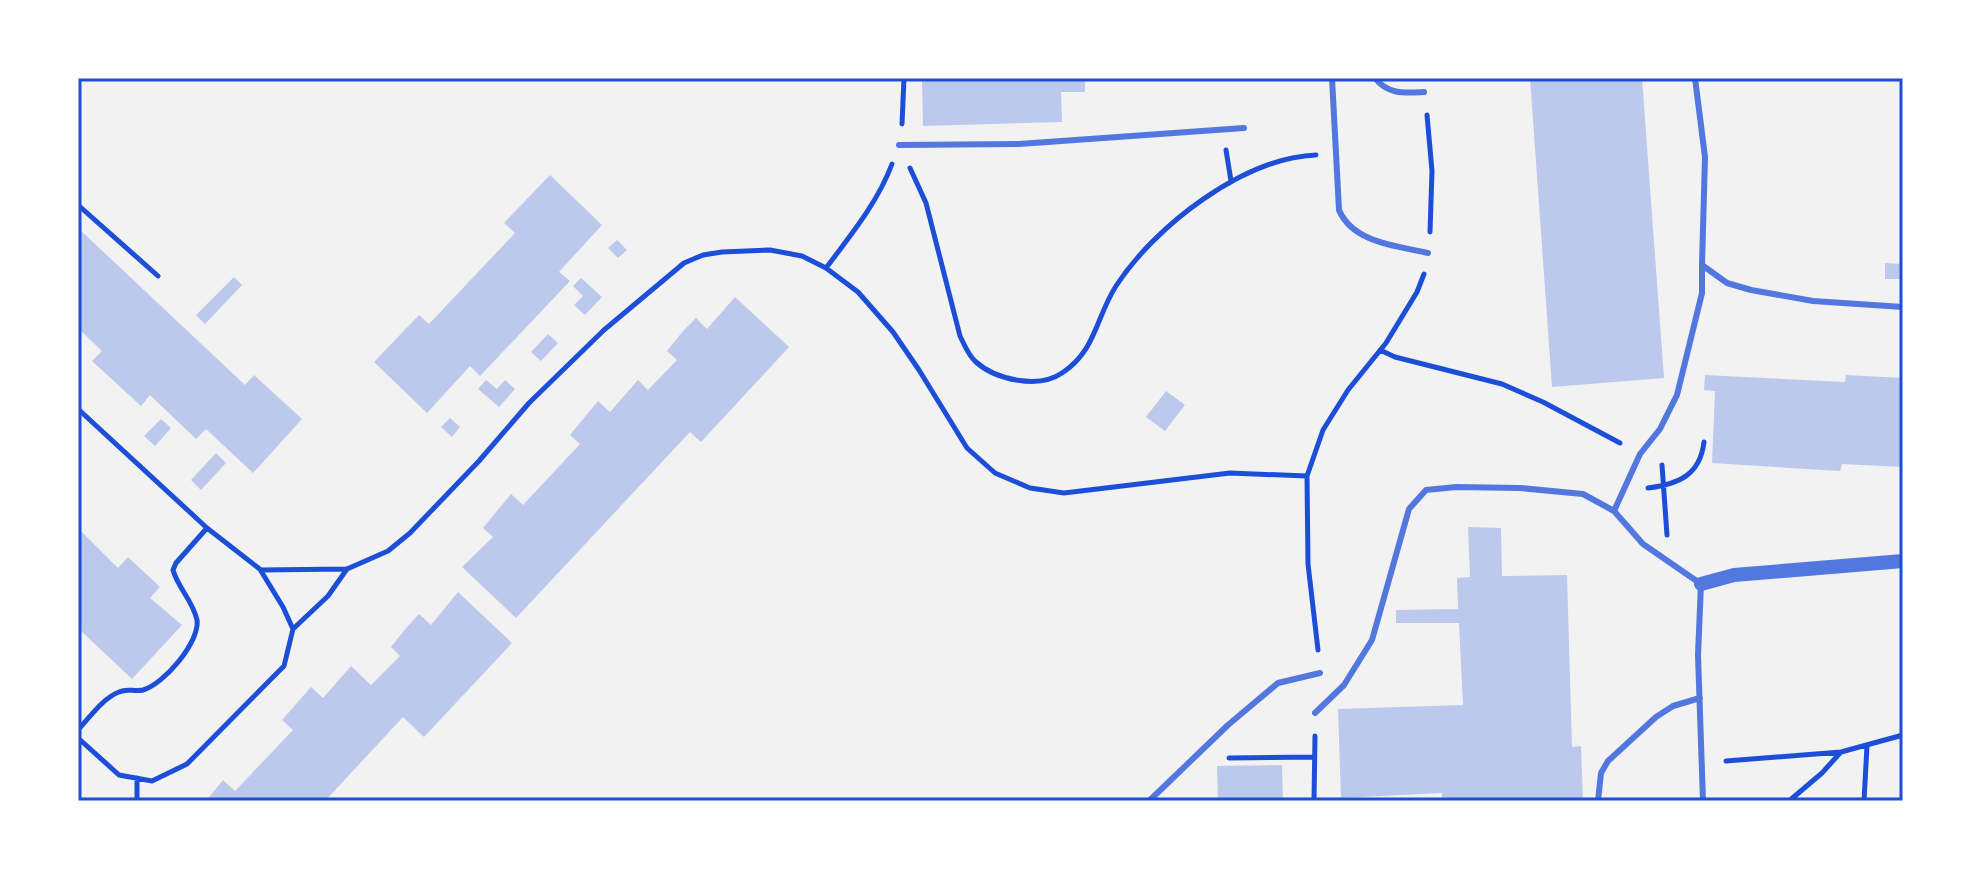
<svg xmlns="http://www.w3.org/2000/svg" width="1981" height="879" font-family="Mulish,sans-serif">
<rect width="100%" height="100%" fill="#f2f2f2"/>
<path fill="#bdc9ec" d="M 922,78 L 1085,78 L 1085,92 L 1061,92 L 1062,122 L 923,126 Z
M 1530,78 L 1642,78 L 1664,378 L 1552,387 Z
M 550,175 L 602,225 L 559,272 L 570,281 L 480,376 L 470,366 L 427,413 L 374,362 L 419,315 L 429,324 L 515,233 L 504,223 Z
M 78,228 L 245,385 L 254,375 L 302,419 L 253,473 L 206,429 L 196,439 L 150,395 L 141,406 L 92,361 L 102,351 L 78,328 Z
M 617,240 L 627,250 L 618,258 L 608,248 Z
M 1885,263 L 1903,264 L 1903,279 L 1885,279 Z
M 234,277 L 242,285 L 205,324 L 196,315 Z
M 581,278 L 602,297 L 585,315 L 574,305 L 583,296 L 573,286 Z
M 735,297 L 789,347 L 701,442 L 690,432 L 516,618 L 462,567 L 493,537 L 483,528 L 511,494 L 523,505 L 580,444 L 570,435 L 598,401 L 610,412 L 638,380 L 648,390 L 677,360 L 667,351 L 683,331 L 696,318 L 707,329 Z
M 548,334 L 558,343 L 541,361 L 531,352 Z
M 1705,375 L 1845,382 L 1846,375 L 1903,378 L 1903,467 L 1842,464 L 1840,471 L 1712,463 L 1715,391 L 1704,390 Z
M 486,380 L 497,389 L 505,380 L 515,389 L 499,407 L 478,389 Z
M 1166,391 L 1185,405 L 1165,431 L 1146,417 Z
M 450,418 L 460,427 L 452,437 L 441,427 Z
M 161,419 L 171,428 L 155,446 L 144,436 Z
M 216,453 L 226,463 L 201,490 L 191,480 Z
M 1468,527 L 1501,528 L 1502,576 L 1567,575 L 1572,747 L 1581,746 L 1583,801 L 1442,801 L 1442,793 L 1341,798 L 1338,709 L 1463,705 L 1459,623 L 1396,623 L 1396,610 L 1458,609 L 1457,578 L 1470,577 Z
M 78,528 L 118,568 L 128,557 L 160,587 L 150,598 L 182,625 L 132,679 L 78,628 Z
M 458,592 L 512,643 L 424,737 L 403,717 L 325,801 L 206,801 L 223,780 L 235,791 L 293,730 L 282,720 L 311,687 L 323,698 L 351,666 L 371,685 L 400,656 L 391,647 L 407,627 L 419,614 L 431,625 Z
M 1282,765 L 1283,801 L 1218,801 L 1217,766 Z"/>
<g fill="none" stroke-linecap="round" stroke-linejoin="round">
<path stroke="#1d4ed8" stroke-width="5" d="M 1427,115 L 1432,171 L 1430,232
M 902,124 L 904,78
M 1226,150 L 1231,181
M 910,168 L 926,203 L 960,336 C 965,346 968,355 976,362 C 996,380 1039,389 1062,373 C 1096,351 1096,317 1116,286 C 1155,226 1243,158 1316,155
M 78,205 L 158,276
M 826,268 C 850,236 878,202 892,164
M 1380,350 L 1395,357 L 1502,384 L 1543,402 L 1620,443
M 78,409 L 207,528 L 261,570 L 347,569 L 388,551 L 410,533 L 479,461 L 529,403 L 604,330 L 684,263 L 703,255 L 722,252 L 770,250 L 802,256 L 826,268 L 858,292 L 893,332 L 919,370 L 967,448 L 995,473 L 1030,488 L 1064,493 L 1230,473 L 1307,476
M 1662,465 L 1667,535
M 1648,488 C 1679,484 1700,475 1704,442
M 293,629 L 328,596 L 347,569
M 1318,650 L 1308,564 L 1307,476 L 1323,430 L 1348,390 L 1386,343 L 1417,292 L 1424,274
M 78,730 C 90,717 103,698 119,692 C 127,688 135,692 143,690 C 164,684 200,642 197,620 C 193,601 178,588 173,570 L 176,563 L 207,528
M 78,738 L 119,775 L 152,781 L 187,764 L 284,666 L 293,629 L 283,607 L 261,571
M 1229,758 L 1314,757
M 1726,761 L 1841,752 L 1903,735
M 137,778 L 137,801
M 1314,801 L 1315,736
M 1789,801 L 1822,773 L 1840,753
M 1864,801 L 1867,746"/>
<path stroke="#5277de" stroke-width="6" d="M 1332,78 L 1339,210 C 1353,243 1397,246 1428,253
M 1375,78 C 1388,95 1405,93 1424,92
M 1695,78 L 1705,157 L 1702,265 L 1727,283 L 1751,290 L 1813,301 L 1903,307
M 899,145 L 1019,144 L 1244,128
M 1614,511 L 1640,454 L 1660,429 L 1677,395 L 1702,293 L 1702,265
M 1315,713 L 1344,685 L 1372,640 L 1409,509 L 1426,490 L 1456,487 L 1520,488 L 1583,494 L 1614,511 L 1643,544 L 1701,584 L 1698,655 L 1703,801
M 1149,801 L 1228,725 L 1278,683 L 1320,673
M 1598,801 L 1601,773 L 1608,761 L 1656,717 L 1673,706 L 1700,698"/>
<path stroke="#5277de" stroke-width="14" d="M 1701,584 L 1734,575 L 1903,561"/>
</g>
<rect width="1981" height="879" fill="none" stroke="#ffffff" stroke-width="160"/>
<rect x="80" y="80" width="1821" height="719" fill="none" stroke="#1d4ed8" stroke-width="3"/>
</svg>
